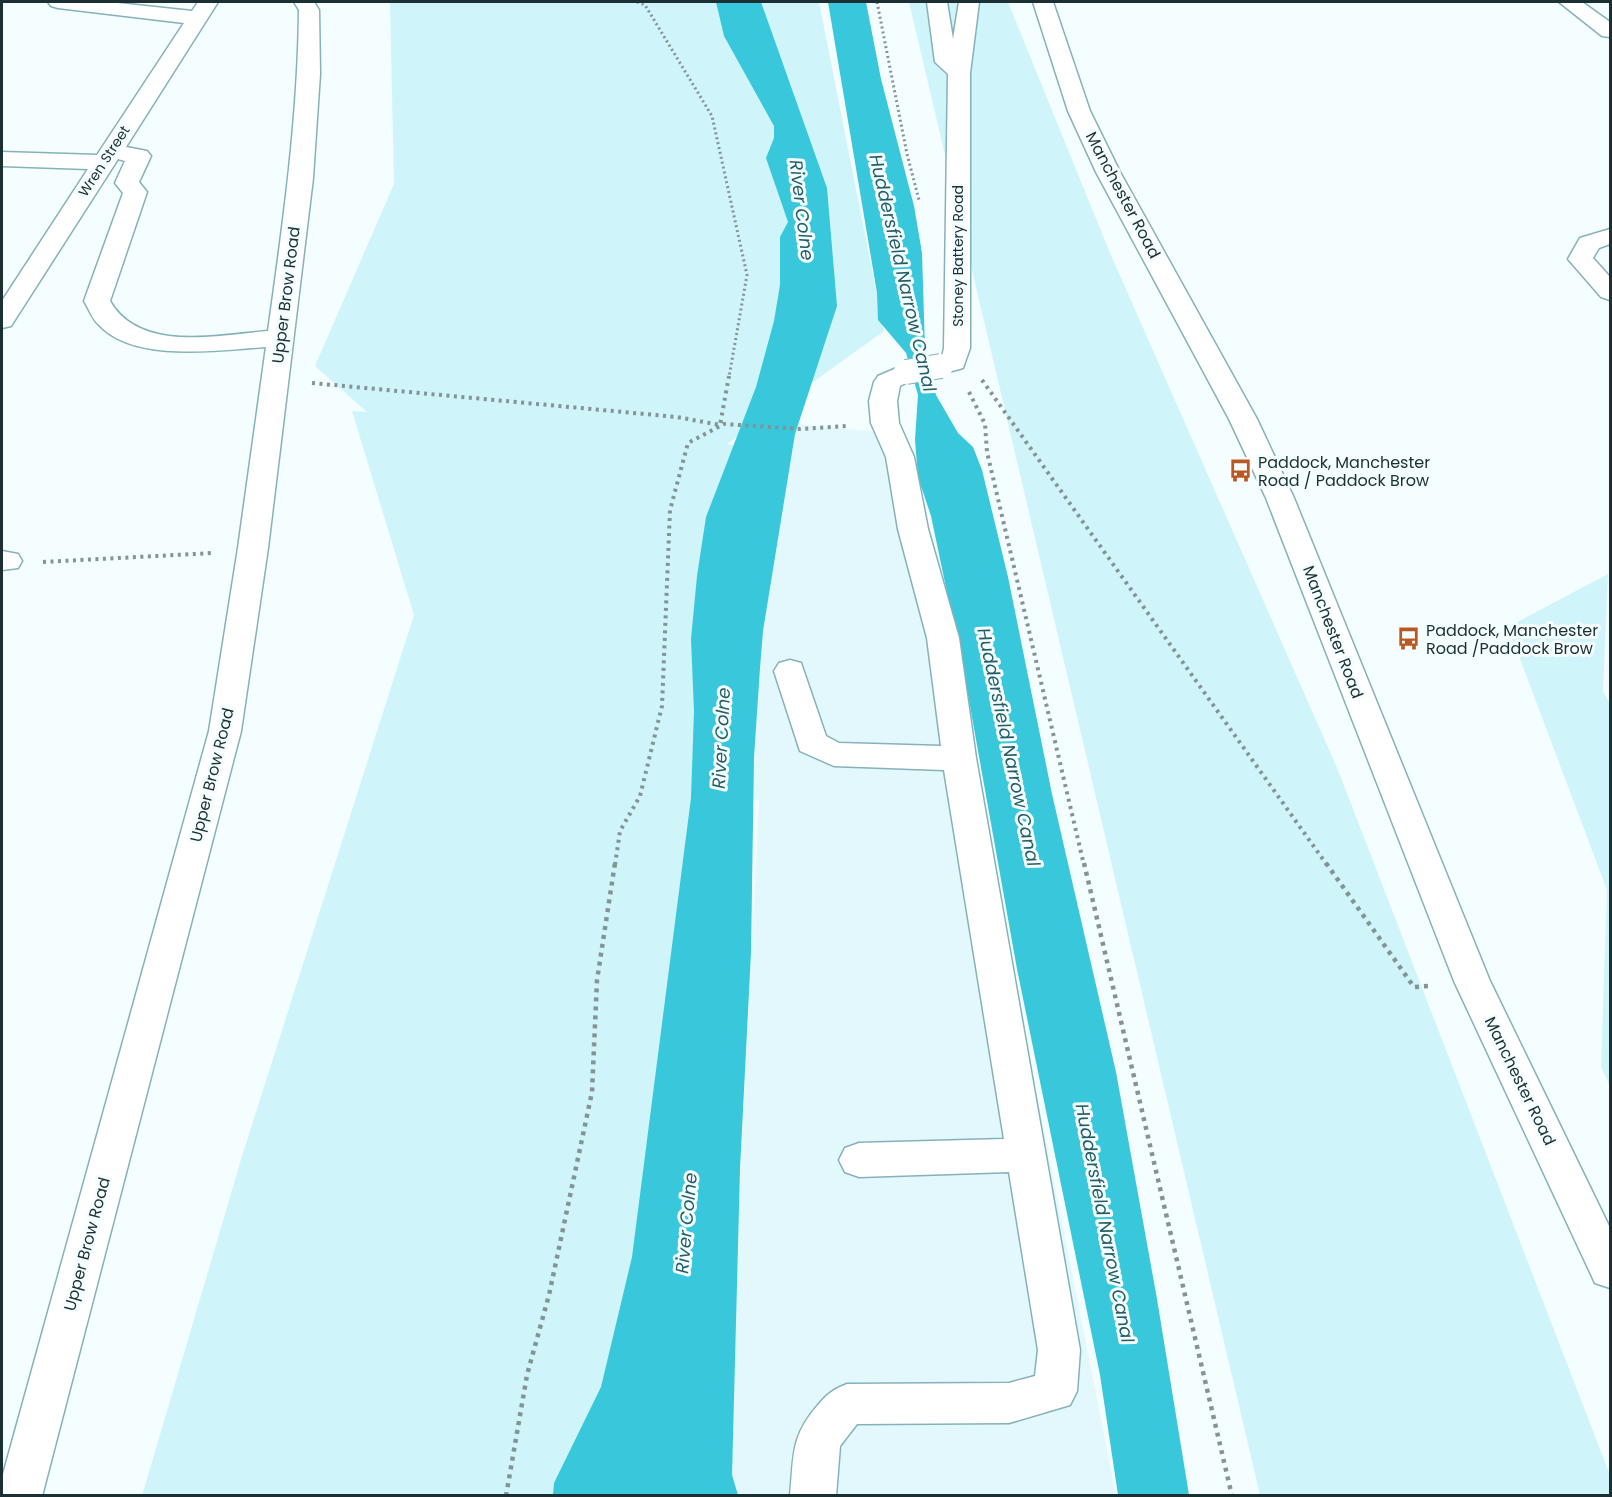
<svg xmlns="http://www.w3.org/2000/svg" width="1612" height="1497" font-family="Poppins,sans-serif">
<rect width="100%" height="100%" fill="#f4fdff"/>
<path fill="#e2f8fc" d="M 796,424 L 906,435 L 1116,1495 L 725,1496 L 759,801 L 737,793 L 783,461 Z"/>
<path fill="#cff4fa" d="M 390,2 L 819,2 L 884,331 L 727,444 L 744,447 L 646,1495 L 142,1496 L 243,1153 L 414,615 L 352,411 L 367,412 L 315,366 L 394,184 Z
M 909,2 L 1008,2 L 1110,253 L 1338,770 L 1610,1475 L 1610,1495 L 1260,1495 Z
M 1608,574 L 1603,691 L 1610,704 L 1610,1086 L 1601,1067 L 1607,890 L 1508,627 Z"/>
<path fill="#38c7db" d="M 716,2 L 761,2 L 827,188 L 837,306 L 795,434 L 763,631 L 760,668 L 754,757 L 751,953 L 740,1169 L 732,1475 L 738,1495 L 553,1495 L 554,1483 L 601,1387 L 632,1257 L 691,798 L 694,711 L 691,639 L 697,576 L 706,517 L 756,387 L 774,321 L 780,285 L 780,237 L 788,222 L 766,158 L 774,138 L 774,126 L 724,36 Z
M 828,2 L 866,2 L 881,79 L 914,206 L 922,253 L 925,349 L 936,395 L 958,433 L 973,447 L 982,470 L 1008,577 L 1052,794 L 1116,1072 L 1157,1299 L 1189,1495 L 1118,1495 L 1100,1375 L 1017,969 L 965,678 L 931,516 L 918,477 L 915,440 L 918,395 L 906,353 L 878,320 L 877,293 Z"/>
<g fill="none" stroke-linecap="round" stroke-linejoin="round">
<defs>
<path id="minor" d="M 48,2 L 108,2 L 192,11 L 198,2 L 218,2 L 126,147 L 147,151 L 151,156 L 139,182 L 147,192 L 110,301 C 140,353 218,335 268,331 C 283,224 298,118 299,10 L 294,2 L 314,2 L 319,10 L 320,74 L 313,178 L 268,548 L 241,731 L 42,1496 L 2,1496 L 2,1478 L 209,731 L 238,548 L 266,347 C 219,350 134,363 99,325 C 92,319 89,309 84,301 L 123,193 L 115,183 L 125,161 L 118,159 L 11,326 L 2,328 L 2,301 L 88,169 L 2,166 L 2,152 L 97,155 L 184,23 L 58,8 L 51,6 Z
M 927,2 L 947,2 L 953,39 L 959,2 L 979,2 L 970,73 L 970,348 L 963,368 L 941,374 L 932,372 L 928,366 L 932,360 L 942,357 L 944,348 L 948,74 L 935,62 Z
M 1559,2 L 1582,2 L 1610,22 L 1610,37 L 1602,36 Z
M 1610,229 L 1610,244 L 1599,248 L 1593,258 L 1610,277 L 1610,300 L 1601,297 L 1568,259 L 1580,238 Z
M 906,364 L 915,366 L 919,372 L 915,378 L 900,386 L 897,401 L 899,423 L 914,457 L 928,529 L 959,638 L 976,758 L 1080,1350 L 1077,1391 L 1070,1405 L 1009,1423 L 857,1424 L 840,1446 L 836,1496 L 790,1496 C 794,1456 790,1437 818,1405 C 827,1394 834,1389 847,1384 L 1009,1383 L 1035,1376 L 1038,1350 L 1009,1172 L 859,1177 L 845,1172 L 839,1160 L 845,1148 L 859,1143 L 1004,1139 L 944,770 L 834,766 L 800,751 L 774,671 L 779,663 L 790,660 L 801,663 L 826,736 L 839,743 L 941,746 L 927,638 L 898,529 L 886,457 L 871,423 L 869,401 L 874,382 L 878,376 Z
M 2,551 L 18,554 L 22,561 L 18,568 L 2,570 Z"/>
<path id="major" d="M 1033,2 L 1053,2 L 1090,111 L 1120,172 L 1257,419 L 1294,498 L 1490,981 L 1610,1228 L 1610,1288 L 1595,1283 L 1454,981 L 1266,498 L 1229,419 L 1096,172 L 1068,111 Z"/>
</defs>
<use href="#minor" stroke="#85b2b9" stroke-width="3"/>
<use href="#major" stroke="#85b2b9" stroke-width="3"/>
<path stroke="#849395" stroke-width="3" stroke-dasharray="2 3" stroke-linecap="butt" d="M 637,2 L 645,5 L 712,116 L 747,275 L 729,377
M 877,2 L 907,154 L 919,200"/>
<path stroke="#849395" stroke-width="4" stroke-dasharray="3 4.5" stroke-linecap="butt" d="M 982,380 L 1327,865
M 312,383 L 677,417 L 720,425 L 729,376
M 969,392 L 985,424 L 987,452 L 1084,865
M 43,562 L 213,553
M 615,865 L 620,831 L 640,796 L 662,706 L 670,510 L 688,443 L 724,424 L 800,429 L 847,426"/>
<path stroke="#849395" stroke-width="4.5" stroke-dasharray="4 5" stroke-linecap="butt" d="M 1084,863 L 1232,1496
M 1326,863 L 1414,987 L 1429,986
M 506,1496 L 527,1375 L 549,1295 L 592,1092 L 597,980 L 615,863"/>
<use href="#minor" fill="#fff" fill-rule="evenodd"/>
<use href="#major" fill="#fff" fill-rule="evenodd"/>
<defs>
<path id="minor-bridge" d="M 906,372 L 941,366"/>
</defs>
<use href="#minor-bridge" stroke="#85b2b9" stroke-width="26" stroke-linecap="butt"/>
<use href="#minor-bridge" stroke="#fff" stroke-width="24"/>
</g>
<defs>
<symbol id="bus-bare" viewBox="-9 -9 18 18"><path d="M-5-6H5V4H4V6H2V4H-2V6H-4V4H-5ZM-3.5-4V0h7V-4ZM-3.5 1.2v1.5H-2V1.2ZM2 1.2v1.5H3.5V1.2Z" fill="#bb5820" stroke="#f4fdff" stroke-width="2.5" paint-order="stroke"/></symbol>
</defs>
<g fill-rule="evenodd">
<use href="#bus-bare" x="1224" y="454" width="33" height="33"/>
<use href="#bus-bare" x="1392" y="622" width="33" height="33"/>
</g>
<g text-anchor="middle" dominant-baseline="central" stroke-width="6" stroke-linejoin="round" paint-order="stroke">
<g font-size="14" fill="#1c2f32" stroke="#f4fdff">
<text transform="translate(104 161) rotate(-57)">Wren Street</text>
<text transform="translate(958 256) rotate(-90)">Stoney Battery Road</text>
</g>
<g font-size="16" fill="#1c2f32" stroke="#f4fdff">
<text transform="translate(1123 195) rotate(62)">Manchester Road</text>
<text transform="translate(286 295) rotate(-83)">Upper Brow Road</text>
<text transform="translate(1333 632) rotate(69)">Manchester Road</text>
<text transform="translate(212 775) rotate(-76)">Upper Brow Road</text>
<text transform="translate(1520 1081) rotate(64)">Manchester Road</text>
<text transform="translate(87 1244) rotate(-75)">Upper Brow Road</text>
</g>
<g font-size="16" fill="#1c2f32" stroke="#f4fdff" text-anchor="start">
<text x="1258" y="462">Paddock, Manchester<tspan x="1258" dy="18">Road / Paddock Brow</tspan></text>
<text x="1426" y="630">Paddock, Manchester<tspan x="1426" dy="18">Road /Paddock Brow</tspan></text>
</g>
<g font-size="18" font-style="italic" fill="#245d65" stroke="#f4fdff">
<text transform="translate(802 210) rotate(83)">River Colne</text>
<text transform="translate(903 273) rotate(77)">Huddersfield Narrow Canal</text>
<text transform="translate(721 738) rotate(-87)">River Colne</text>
<text transform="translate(1009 747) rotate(78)">Huddersfield Narrow Canal</text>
<text transform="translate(686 1223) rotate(-85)">River Colne</text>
<text transform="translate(1105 1223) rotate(79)">Huddersfield Narrow Canal</text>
</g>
</g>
<rect width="1612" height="1497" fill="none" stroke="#1c2f32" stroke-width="6"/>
</svg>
